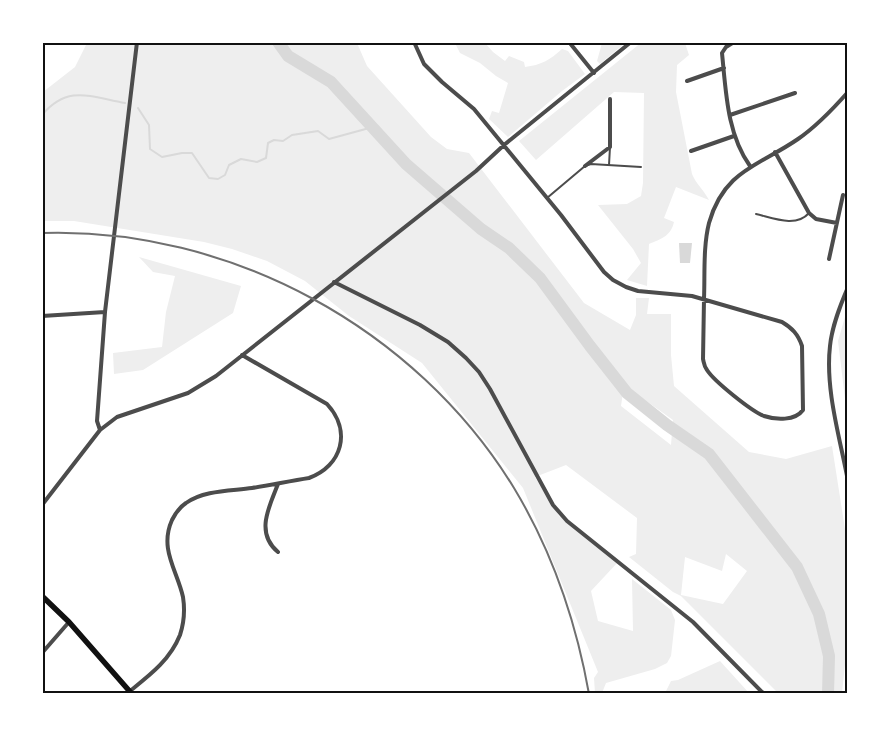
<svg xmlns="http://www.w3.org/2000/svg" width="890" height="736" font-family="'DejaVu Sans',sans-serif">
<rect width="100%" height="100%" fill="#fff"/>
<path fill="#eee" fill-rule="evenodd" d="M 642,42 L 685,43 L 689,55 L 677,65 L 676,92 L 692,174 C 696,184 704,190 709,200 L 676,187 L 664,218 L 674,222 C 671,236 661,239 649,244 L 647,286 L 627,280 L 641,263 L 633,249 L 598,205 L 627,204 L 641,196 L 643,183 L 644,93 L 614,92 L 536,160 L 519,141 Z
M 87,43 L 357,43 L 367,66 L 431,137 L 447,149 L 469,153 L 584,303 L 630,330 L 636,315 L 636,298 L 649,298 L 647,314 L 671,314 L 671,355 L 674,386 L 749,452 L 786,459 L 832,446 L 847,542 L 848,636 L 842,693 L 778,693 L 681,596 L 673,592 L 629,557 L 636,554 L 637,518 L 566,465 L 535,477 L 559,516 L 618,562 L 591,591 L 598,621 L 633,631 L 632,579 L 671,610 L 675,620 L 671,656 L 667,663 L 655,669 L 606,683 L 602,693 L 595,693 L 594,678 L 598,672 L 523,488 L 422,363 L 349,316 L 305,281 L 267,261 L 232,249 L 204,242 L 74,221 L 43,221 L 43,92 L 75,67 ZM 624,385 L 673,420 L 671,445 L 621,406 ZM 726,554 L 747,571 L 723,604 L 681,595 L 685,557 L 722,571 Z
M 455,43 L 485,43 L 493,52 L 505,61 L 509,56 L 524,62 L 525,67 C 541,65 550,60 562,49 L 568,51 L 585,74 L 562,91 L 508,137 L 489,119 L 492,111 L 499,113 L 508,83 L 496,76 L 480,63 L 460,53 Z
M 602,43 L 602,42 L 625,43 L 600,64 L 597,61 Z
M 139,257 L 241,286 L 233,313 L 143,370 L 114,374 L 113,353 L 162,347 L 166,312 L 175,276 L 153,272 Z
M 847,310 L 847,415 L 838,341 Z
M 720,661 L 749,693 L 665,693 L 671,681 L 678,680 Z"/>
<path fill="#d9d9d9" d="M 679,243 L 692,243 L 690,263 L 680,263 Z"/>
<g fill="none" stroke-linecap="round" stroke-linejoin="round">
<path stroke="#d9d9d9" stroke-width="2" d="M 138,108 L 149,125 L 150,149 L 162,157 L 182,153 L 192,153 L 209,178 L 218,179 L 225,175 L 229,165 L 241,159 L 257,162 L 266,158 L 268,143 L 274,140 L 283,141 L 292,135 L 318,131 L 329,139 L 373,127
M 42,115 C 68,84 91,97 125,103"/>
<path stroke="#d9d9d9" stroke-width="12" d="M 278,42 L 288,56 L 331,82 L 406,164 L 481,229 L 509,248 L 540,278 L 590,346 L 627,393 L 667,425 L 709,454 L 797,567 L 819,614 L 829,656 L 828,694"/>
<path stroke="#4c4c4c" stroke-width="2" d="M 609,165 L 610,147
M 547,198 L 585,166 L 591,164 L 641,167
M 756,214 C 773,218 796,228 809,213"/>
<path stroke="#4c4c4c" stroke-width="4" d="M 414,42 L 424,64 L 442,82 L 474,109 L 561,215 L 604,272 L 613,280 L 626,287 L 638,291 L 692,296 L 782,322 C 792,328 798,334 802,346 L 803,410 C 795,421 776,420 764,416 C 751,411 714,381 707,370 C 704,366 704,363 703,359 L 704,299 C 705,274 703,247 709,223 C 724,170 759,166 798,139 C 817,126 833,109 848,92
M 569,42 L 594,73
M 734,42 L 726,47 L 722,53 C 726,92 727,134 750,166
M 687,81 L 724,68
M 730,115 L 795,93
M 691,151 L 734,136
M 775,152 L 809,213 L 816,219 L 837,223
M 585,166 L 610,147 L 610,99
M 829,259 L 843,195
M 334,282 L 420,325 L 448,342 L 466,358 L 479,372 L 490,389 L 553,505 L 567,521 L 693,622 L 764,694
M 848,287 C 840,306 832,326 830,346 C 825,389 840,438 848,481
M 42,316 L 105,312
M 100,430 L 97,421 L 105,312 L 137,42
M 42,505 L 100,430 L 117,417 L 188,393 L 216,376 L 476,171 L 504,145 L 631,42
M 278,552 C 255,533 269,507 278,484
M 42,653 L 69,622
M 130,691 C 150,675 170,660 180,635 C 184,623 185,610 183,597 C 177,570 159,549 172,520 C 175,514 180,507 186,503 C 204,490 231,491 252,488 C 271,485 290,481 309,478 C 342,466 352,431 327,404 L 242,355"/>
<path stroke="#111" stroke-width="5.5" d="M 42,596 L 69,622 L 132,694"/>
<path stroke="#707070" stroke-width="2" d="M 42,233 C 230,227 416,328 514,488 C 552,551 576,621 589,694"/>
</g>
<rect width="890" height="736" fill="none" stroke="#ffffff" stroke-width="88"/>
<rect x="44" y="44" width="802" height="648" fill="none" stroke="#111" stroke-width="2"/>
</svg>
